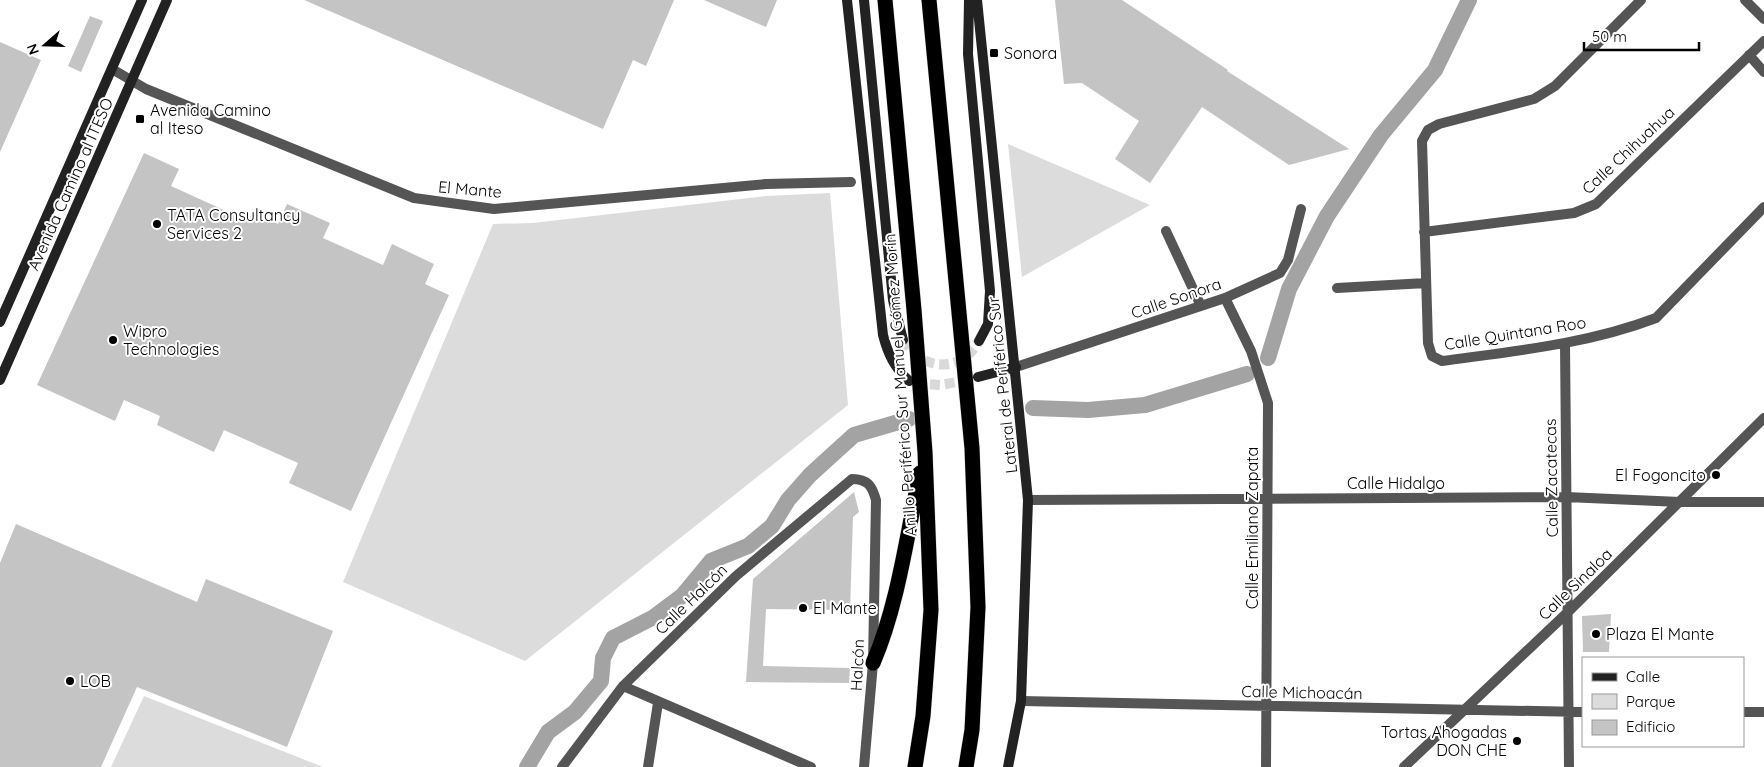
<svg xmlns="http://www.w3.org/2000/svg" width="1764" height="767" font-family="Quicksand,sans-serif">
<rect width="100%" height="100%" fill="#fff"/>
<path fill="#dcdcdc" d="M 1008,144 L 1150,205 L 1022,277 Z
M 830,193 L 848,405 L 525,661 L 343,582 L 493,224 L 533,223 L 766,196 Z
M 144,696 L 323,767 L 111,767 Z"/>
<g fill="none" stroke-linecap="round" stroke-linejoin="round">
<path stroke="#a3a3a3" stroke-width="16" d="M 1268,358 L 1289,289 L 1327,216 L 1381,135 L 1435,70 L 1469,0
M 1033,408 L 1088,410 L 1145,405 L 1247,374
M 527,767 L 548,732 L 575,712 L 601,681 L 603,658 L 613,638 L 654,617 L 682,596 L 711,561 L 748,546 L 772,526 L 788,500 L 810,475 L 854,435 L 909,419"/>
</g>
<path fill="#c4c4c4" d="M 304,0 L 674,0 L 646,66 L 633,60 L 603,129 Z
M 704,0 L 777,0 L 766,27 Z
M 1055,0 L 1122,0 L 1228,70 L 1227,71 L 1349,149 L 1289,165 L 1202,107 L 1150,183 L 1115,159 L 1139,121 L 1082,83 L 1064,84 Z
M 90,16 L 103,21 L 81,72 L 68,66 Z
M 0,42 L 41,60 L 0,152 Z
M 144,153 L 179,169 L 171,186 L 248,221 L 252,213 L 278,224 L 287,204 L 330,223 L 323,238 L 383,265 L 392,244 L 434,264 L 425,284 L 449,295 L 351,511 L 289,483 L 298,463 L 224,430 L 214,452 L 157,425 L 160,416 L 124,400 L 115,421 L 37,385 Z
M 854,492 L 859,512 L 853,517 L 850,610 L 766,609 L 763,666 L 850,668 L 849,683 L 746,682 L 753,579 Z
M 16,524 L 197,602 L 206,579 L 333,631 L 287,747 L 137,687 L 101,767 L 0,767 L 0,563 Z
M 1611,614 L 1609,652 L 1583,652 L 1582,616 Z"/>
<g fill="none" stroke-linecap="round" stroke-linejoin="round">
<path stroke="#d9d9d9" stroke-width="10" stroke-dasharray="10 5" stroke-linecap="butt" d="M 903,340 C 922,371 961,374 979,341
M 915,383 L 941,385 L 972,379"/>
<defs>
<path id="highway" d="M 885,0 L 914,310 L 925,452 L 931,610 L 923,716 L 915,767
M 929,0 L 972,448 L 978,607 L 972,730 L 966,767
M 873,663 C 898,605 907,535 920,473"/>
</defs>
<use href="#highway" stroke="#dbdbdb" stroke-width="16"/>
<path stroke="#555" stroke-width="10" d="M 1641,0 L 1555,86 L 1534,99 L 1439,124 L 1428,130 L 1422,141 L 1428,343 L 1432,356 L 1442,361 C 1515,351 1588,344 1656,318 L 1764,207
M 1745,0 L 1764,19
M 1749,55 L 1764,72
M 112,69 L 146,89 L 414,198 L 494,209 L 766,184 L 851,182
M 1166,231 L 1201,306
M 1424,232 L 1574,213 L 1596,204 L 1764,41
M 1337,288 L 1426,283
M 1225,298 L 1251,351 L 1268,403 L 1266,767
M 1565,344 L 1569,767
M 1016,367 L 1225,298 L 1280,273 L 1288,260 L 1301,209
M 1028,500 L 1566,497 L 1680,502 L 1764,502
M 623,686 L 811,767
M 1021,701 L 1583,712
M 1743,712 L 1764,712
M 562,767 L 623,686 L 736,576 L 852,479 C 868,479 872,486 876,500 L 873,663 L 864,767
M 648,767 L 658,703
M 1404,767 L 1568,612 L 1764,418"/>
<path stroke="#222" stroke-width="10" d="M 847,0 L 883,335 C 888,354 894,367 909,381
M 864,0 L 893,300 L 903,340
M 969,0 L 968,54 L 990,291 L 988,324 L 979,341
M 977,0 L 1028,500 L 1021,701 L 1008,767
M 0,322 L 142,0
M 978,377 L 1016,367
M 0,380 L 167,0"/>
<use href="#highway" stroke="#000" stroke-width="15"/>
</g>
<g fill="#000" stroke="#fff" stroke-width="2">
<rect x="989" y="48" width="10" height="10" rx="2.5"/>
<rect x="135" y="114" width="10" height="10" rx="2.5"/>
<circle cx="157" cy="224" r="5"/>
<circle cx="113" cy="340" r="5"/>
<circle cx="1716" cy="475" r="5"/>
<circle cx="803" cy="608" r="5"/>
<circle cx="1596" cy="634" r="5"/>
<circle cx="70" cy="681" r="5"/>
<circle cx="1517" cy="741" r="5"/>
</g>
<g text-anchor="middle" dominant-baseline="central" stroke-width="4" stroke-linejoin="round" paint-order="stroke">
<g font-size="16" fill="#000" stroke="#fff" text-anchor="start">
<text x="1004" y="53">Sonora</text>
<text x="150" y="110">Avenida Camino<tspan x="150" dy="18">al Iteso</tspan></text>
<text x="167" y="215">TATA Consultancy<tspan x="167" dy="18">Services 2</tspan></text>
<text x="123" y="331">Wipro<tspan x="123" dy="18">Technologies</tspan></text>
<text x="1706" y="475" text-anchor="end">El Fogoncito</text>
<text x="813" y="608">El Mante</text>
<text x="1606" y="634">Plaza El Mante</text>
<text x="80" y="681">LOB</text>
<text x="1507" y="732" text-anchor="end">Tortas Ahogadas<tspan x="1507" dy="18">DON CHE</tspan></text>
</g>
<g font-size="16" fill="#000" stroke="#fff">
<text transform="translate(1628 150) rotate(-43)">Calle Chihuahua</text>
<text transform="translate(70 184) rotate(-66)">Avenida Camino al ITESO</text>
<text transform="translate(470 189) rotate(5)">El Mante</text>
<text transform="translate(1176 298) rotate(-19)">Calle Sonora</text>
<text transform="translate(1515 333) rotate(-9)">Calle Quintana Roo</text>
<text transform="translate(900 385) rotate(-94)">Anillo Periférico Sur Manuel Gómez Morín</text>
<text transform="translate(1002 385) rotate(-96)">Lateral de Periférico Sur</text>
<text transform="translate(1551 478) rotate(-91)">Calle Zacatecas</text>
<text x="1396" y="483">Calle Hidalgo</text>
<text transform="translate(1252 528) rotate(-90)">Calle Emiliano Zapata</text>
<text transform="translate(1575 584) rotate(-44)">Calle Sinaloa</text>
<text transform="translate(691 599) rotate(-44)">Calle Halcón</text>
<text transform="translate(857 665) rotate(-87)">Halcón</text>
<text transform="translate(1302 692) rotate(1)">Calle Michoacán</text>
</g>
</g>
<rect x="1582" y="657" width="162" height="90" fill="#ffffff" stroke="#999999"/>
<rect x="1592" y="673" width="25" height="8" fill="#222222" stroke="#999999"/>
<text x="1626" y="682" font-size="15" fill="#000000">Calle</text>
<rect x="1592" y="694" width="25" height="15" fill="#dcdcdc" stroke="#999999"/>
<text x="1626" y="707" font-size="15" fill="#000000">Parque</text>
<rect x="1592" y="720" width="25" height="15" fill="#c4c4c4" stroke="#999999"/>
<text x="1626" y="732" font-size="15" fill="#000000">Edificio</text>
<g transform="translate(45 45) rotate(250)" stroke="#ffffff" stroke-width="4" paint-order="stroke">
<path d="M0-4L9 19L0 12L-9 19Z" fill="#000000"/>
<text y="-8" font-size="14" font-weight="bold" text-anchor="middle" fill="#000000">N</text>
</g>
<path d="M1584 42v8h115v-8" fill="none" stroke="#000000" stroke-width="2.5"/>
<text x="1592" y="42" font-size="15" fill="#000000" stroke="#ffffff" stroke-width="4" paint-order="stroke">50 m</text>
</svg>
